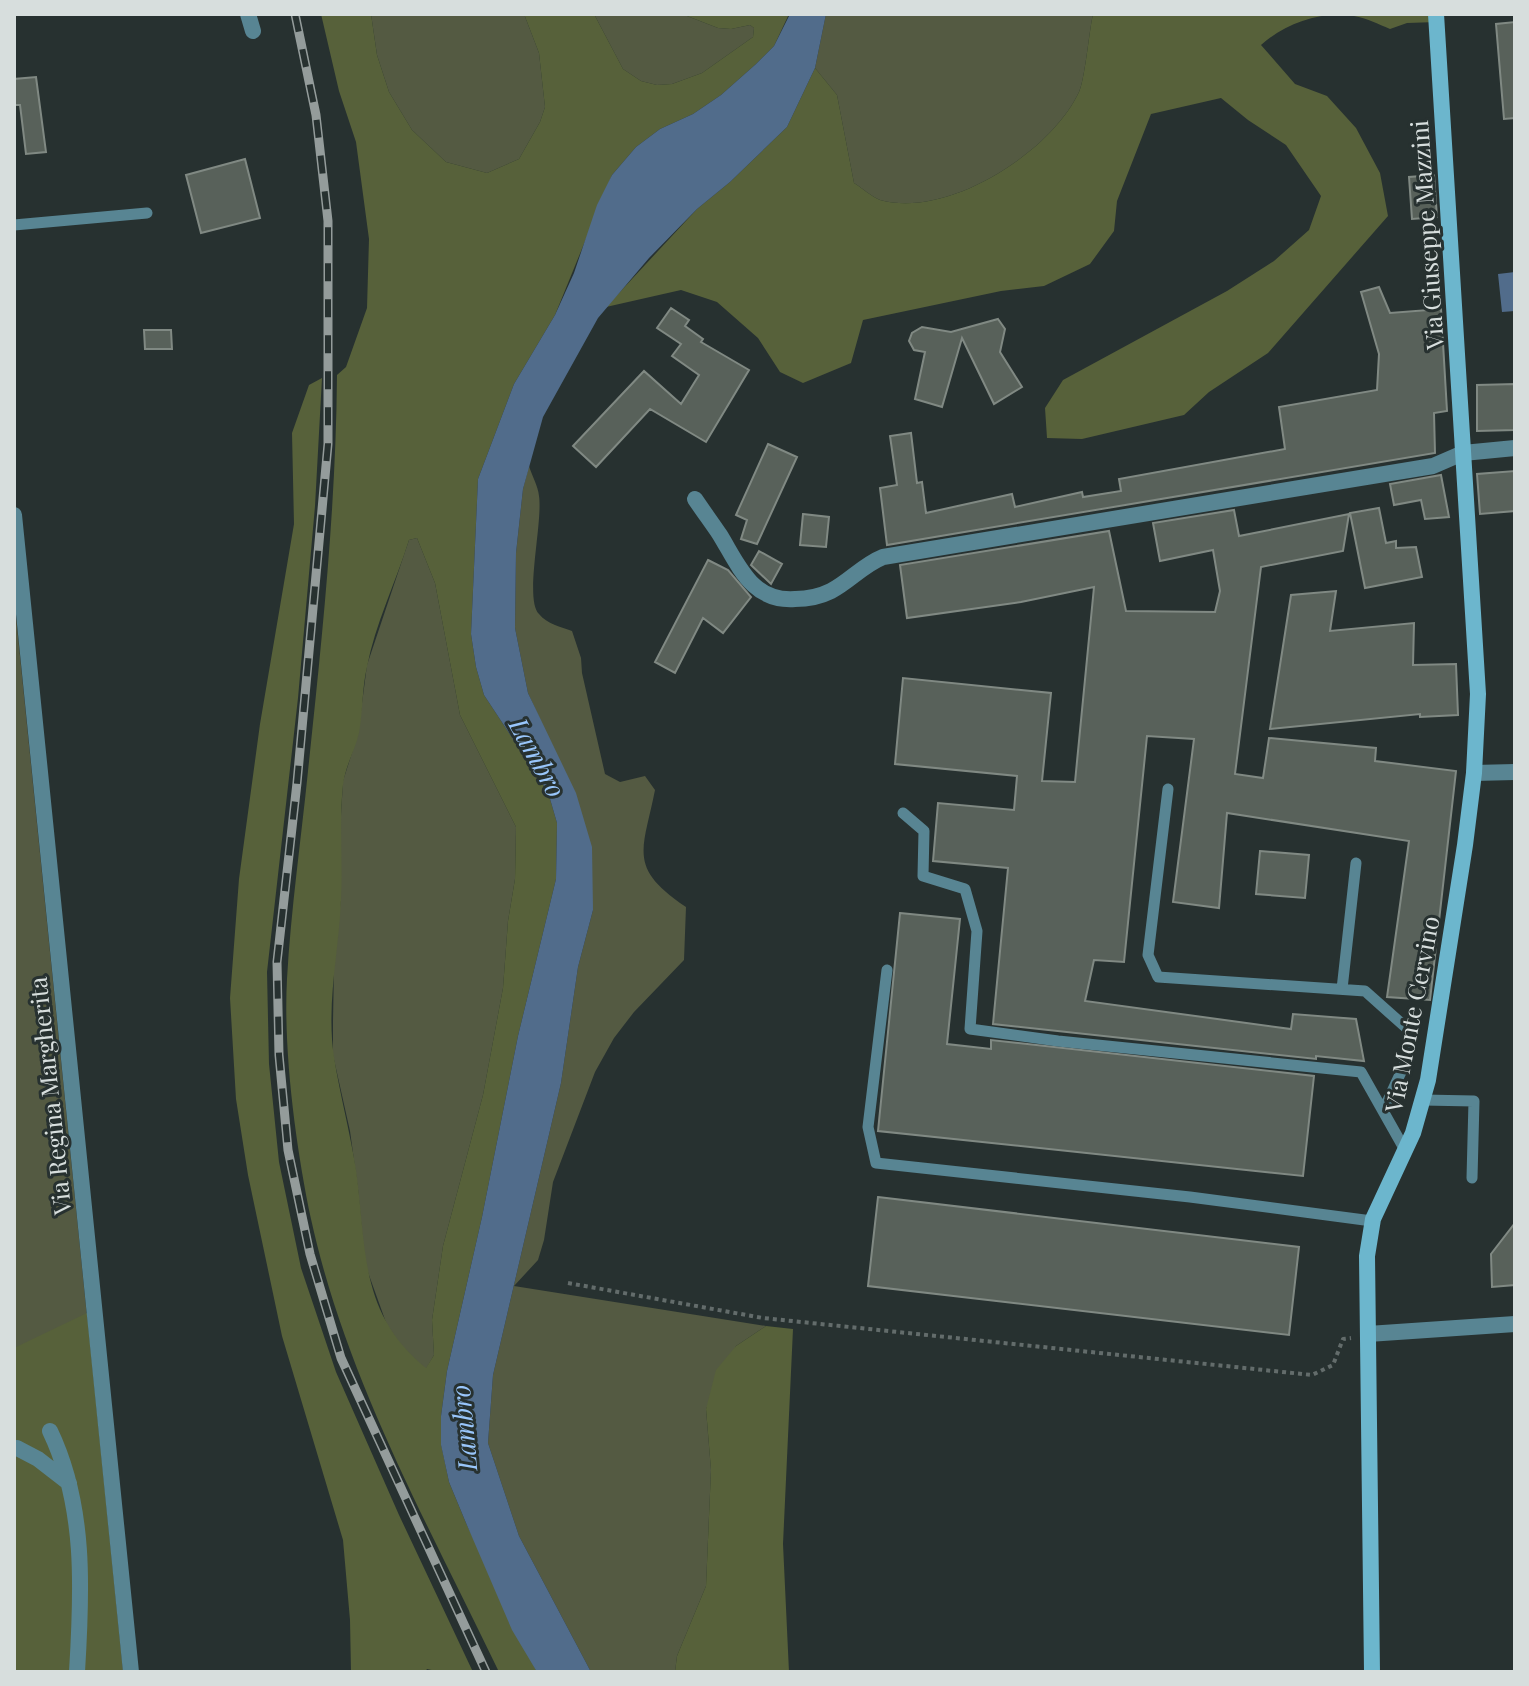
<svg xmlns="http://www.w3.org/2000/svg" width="1529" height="1686" font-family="'Playfair Display',serif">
<rect width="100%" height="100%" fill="#273130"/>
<path fill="#545a42" d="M 371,14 L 524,14 L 539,53 L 545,107 L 540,122 L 519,159 L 487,173 L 446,162 L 412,130 L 389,92 L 377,55 Z
M 594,14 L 682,14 L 718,28 L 731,29 L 750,25 L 754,28 L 753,37 L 702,73 L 672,84 L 657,85 L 641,81 L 623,69 Z
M 826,14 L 1093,14 C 1089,32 1085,79 1079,92 C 1051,152 948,219 880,200 C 872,197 862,188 854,183 L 837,95 L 815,68 Z
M 529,466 C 532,476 538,486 539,496 C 543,523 524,599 539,614 C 547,624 561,627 572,631 L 581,658 L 582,673 L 605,774 L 620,782 L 645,776 L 655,790 C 643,851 627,867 686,907 L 684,960 L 634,1012 L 614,1038 L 595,1072 L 553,1182 L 544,1240 L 538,1260 L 514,1286 L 766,1326 L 736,1346 L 706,1409 L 711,1470 L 706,1586 L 677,1656 L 675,1672 L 591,1672 L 519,1536 L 488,1443 L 493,1375 L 561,1083 L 578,967 L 593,910 L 548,737 L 528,693 L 515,628 L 516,553 L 523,489 Z
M 417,538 L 435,583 L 460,715 L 516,827 L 515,879 L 508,921 L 503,988 L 483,1095 L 443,1246 L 432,1320 L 434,1355 L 426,1369 L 407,1353 L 388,1328 L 365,1264 L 358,1189 L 350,1131 L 333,1055 L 333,1021 L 334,967 L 341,897 L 340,833 L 343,781 L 358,734 L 367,665 L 409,540 Z
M 14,597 L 123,1672 L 14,1672 Z"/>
<path fill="#57613a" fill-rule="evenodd" d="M 321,14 L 371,14 L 377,55 L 389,92 L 412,130 L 446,162 L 487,173 L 519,159 L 540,122 L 545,107 L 539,53 L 524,14 L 594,14 L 623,69 L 641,81 L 657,85 L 672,84 L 702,73 L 753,37 L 754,28 L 750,25 L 731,29 L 718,28 L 682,14 L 789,14 L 774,46 L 756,64 L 721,95 L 693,114 L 660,129 L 636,147 L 612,175 L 555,315 L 514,384 L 478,479 L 471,634 L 476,667 L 484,695 L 548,792 L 557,823 L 556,879 L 518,1036 L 482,1217 L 447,1371 L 441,1416 L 441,1444 L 449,1482 L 466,1523 L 537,1672 L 499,1672 C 429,1526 346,1379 311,1219 C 296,1148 283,1051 287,979 C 291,909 301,840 308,771 C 322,639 336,507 337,375 L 346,367 L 367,308 L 369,239 L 356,142 L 339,91 ZM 417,538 L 435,583 L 460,715 L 516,827 L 515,879 L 508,921 L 503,988 L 483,1095 L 443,1246 L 432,1320 L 434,1355 L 426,1368 C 358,1313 367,1247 356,1170 C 350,1132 340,1095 334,1057 C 326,1005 339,951 341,900 C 343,861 339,823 343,785 C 345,767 355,750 359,733 C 363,711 362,688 367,667 C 375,624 396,582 409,540 Z
M 1093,14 L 1436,14 L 1437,22 L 1407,23 L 1390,29 C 1378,24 1367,18 1354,16 C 1322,10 1284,24 1261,45 L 1295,84 L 1327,96 L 1356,128 L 1380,173 L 1388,216 L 1268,353 L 1209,392 L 1184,415 L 1082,439 L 1047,438 L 1045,408 L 1063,380 L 1227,291 L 1274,261 L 1309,230 L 1321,196 L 1286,145 L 1248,120 L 1221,98 L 1151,114 L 1117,201 L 1114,231 L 1090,264 L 1044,286 L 1001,291 L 863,320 L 851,363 L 803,383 L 780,372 L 758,338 L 717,302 L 681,290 L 606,307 L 697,209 L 730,182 L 787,127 L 815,68 L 837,95 L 854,183 C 862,188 872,197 880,200 C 948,219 1051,152 1079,92 C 1085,79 1089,32 1093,14 Z
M 322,378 L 315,506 L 298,698 L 267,972 L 269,1064 L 279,1162 L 301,1268 L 336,1372 L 399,1515 L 473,1672 L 440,1672 L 427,1669 L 425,1672 L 351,1672 L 350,1620 L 343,1540 L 282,1336 L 248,1175 L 236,1099 L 230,998 L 239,879 L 260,724 L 294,524 L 292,433 L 309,385 Z
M 87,1313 L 123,1672 L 14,1672 L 14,1348 Z
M 766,1326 L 793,1329 L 783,1544 L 789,1672 L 675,1672 L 677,1656 L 706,1586 L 711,1470 L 706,1409 L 716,1370 L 736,1346 Z"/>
<path fill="#516c8b" d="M 790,14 L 826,14 L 815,68 L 787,127 L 730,182 L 697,209 L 649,258 L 598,318 L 543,417 L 523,489 L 516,553 L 515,628 L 528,693 L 576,793 L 592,847 L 593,910 L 578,967 L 561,1083 L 493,1375 L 488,1443 L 519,1536 L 591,1672 L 537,1672 L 512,1630 L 466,1523 L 449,1482 L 441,1445 L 441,1416 L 447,1371 L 482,1217 L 518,1036 L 556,879 L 557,823 L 548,792 L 484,695 L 476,667 L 471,634 L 478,479 L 514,384 L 555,315 L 574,273 L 597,205 L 612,175 L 636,147 L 660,129 L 693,114 L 721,95 L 756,64 L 774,46 Z
M 1515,272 L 1515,311 L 1502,312 L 1498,274 Z"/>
<path fill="#58615a" stroke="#808983" stroke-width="2" d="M 1515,22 L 1515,118 L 1504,119 L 1496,24 Z
M 36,77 L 46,152 L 26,154 L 20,105 L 14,105 L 14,79 Z
M 245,159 L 260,218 L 201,233 L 186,175 Z
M 1434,175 L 1437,217 L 1412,219 L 1409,177 Z
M 1379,287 L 1390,313 L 1441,309 L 1447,411 L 1434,413 L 1435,453 L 887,545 L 880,488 L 897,485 L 890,436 L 911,433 L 917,483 L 922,482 L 926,513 L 1012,494 L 1015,507 L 1082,492 L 1083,497 L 1121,491 L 1119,479 L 1285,449 L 1279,407 L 1377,390 L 1379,354 L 1361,292 Z
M 671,308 L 689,320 L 685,326 L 703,339 L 701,342 L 749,370 L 706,442 L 650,409 L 596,467 L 573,446 L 644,371 L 681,404 L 699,375 L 672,356 L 681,344 L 657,328 Z
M 998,319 L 1005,329 L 1000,352 L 1022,387 L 994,404 L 962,338 L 942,407 L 915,399 L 925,352 L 914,350 L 909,341 L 912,333 L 922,327 L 951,332 Z
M 144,330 L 171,330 L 172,349 L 145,349 Z
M 1515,384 L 1515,430 L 1477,431 L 1477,385 Z
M 768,444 L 797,457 L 757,544 L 741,539 L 747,520 L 736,515 Z
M 1515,471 L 1515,511 L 1480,514 L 1477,474 Z
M 1441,475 L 1449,517 L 1425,519 L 1421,500 L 1394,505 L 1390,484 Z
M 1379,508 L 1386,543 L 1396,541 L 1396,548 L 1416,547 L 1422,577 L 1365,588 L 1350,513 Z
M 1234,510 L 1239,536 L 1349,514 L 1343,551 L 1261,567 L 1235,774 L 1263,778 L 1269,738 L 1376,748 L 1375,761 L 1456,771 L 1430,1000 L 1387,997 L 1409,841 L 1227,813 L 1219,908 L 1173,902 L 1194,739 L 1147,736 L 1124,962 L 1094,960 L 1085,1001 L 1291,1029 L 1293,1014 L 1356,1019 L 1364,1061 L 1316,1056 L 1316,1059 L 993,1024 L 1008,868 L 933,861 L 938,803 L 1014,810 L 1017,776 L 895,764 L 903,678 L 1051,693 L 1042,781 L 1075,782 L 1094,587 L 1021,602 L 907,618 L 900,565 L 1109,531 L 1126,611 L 1215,612 L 1220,591 L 1213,550 L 1160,561 L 1153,523 Z
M 803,514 L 829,517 L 826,547 L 800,545 Z
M 759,551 L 782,564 L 771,584 L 751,565 Z
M 708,560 L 728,570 L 751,597 L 723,633 L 703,618 L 675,673 L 655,662 Z
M 1336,591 L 1330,631 L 1414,623 L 1413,665 L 1456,664 L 1458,715 L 1420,717 L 1420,714 L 1270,729 L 1291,595 Z
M 1260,851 L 1309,855 L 1305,898 L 1256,894 Z
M 900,913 L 960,919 L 947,1044 L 991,1049 L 991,1040 L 1314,1076 L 1303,1176 L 878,1131 Z
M 878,1197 L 1299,1247 L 1289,1335 L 868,1286 Z
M 1515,1223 L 1515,1285 L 1492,1287 L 1491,1254 Z"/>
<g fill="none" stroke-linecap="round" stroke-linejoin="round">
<path stroke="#636c6b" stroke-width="4" stroke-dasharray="4 4" stroke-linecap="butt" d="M 568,1283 L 763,1318 L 1312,1375 L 1333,1365 L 1343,1339 L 1351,1338"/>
<path stroke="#588593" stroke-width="11" d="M 14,225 L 147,213
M 1168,789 L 1148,955 L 1158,977 L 1365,991 L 1411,1032 L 1408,1057 L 1383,1111
M 903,813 L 924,831 L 923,876 L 965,889 L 977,931 L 970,1029 L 1058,1041 L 1361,1072 L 1405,1150
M 887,970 L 868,1127 L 876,1163 L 1190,1197 L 1372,1221
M 1342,989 L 1356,863
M 1423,1100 L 1474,1101 L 1472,1178"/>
<path stroke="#588593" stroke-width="16" d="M 248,14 L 253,31
M 695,499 C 703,511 712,523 720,535 C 739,566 752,602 795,599 C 808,599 819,597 831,591 C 850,581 863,565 883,557 L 1433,466 L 1463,453 L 1515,448
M 14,515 L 131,1672
M 1474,773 L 1515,772
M 1368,1334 L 1515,1324
M 50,1431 C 86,1506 82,1591 77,1672
M 17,1448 L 38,1459 L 69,1483"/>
<path stroke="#6cb6cd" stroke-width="16" d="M 1372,1672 L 1367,1256 L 1373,1219 L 1413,1133 L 1428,1080 L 1465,845 L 1474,773 L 1478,694 L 1436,14"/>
<defs>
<path id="rail" d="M 295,14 L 316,115 L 328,221 L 328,444 L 297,783 L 277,962 L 279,1055 L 288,1150 L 310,1254 L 341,1358 L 486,1672"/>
</defs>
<use href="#rail" stroke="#949c9b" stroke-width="9"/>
<use href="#rail" stroke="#273130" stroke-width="6" stroke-dasharray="18" stroke-linecap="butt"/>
</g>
<g text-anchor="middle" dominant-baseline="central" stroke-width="6" stroke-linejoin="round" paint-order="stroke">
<g font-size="24" fill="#d7dedd" stroke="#273130">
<text transform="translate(1426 235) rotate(-94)">Via Giuseppe Mazzini</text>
<text transform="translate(1411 1014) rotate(-79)">Via Monte Cervino</text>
<text transform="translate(49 1096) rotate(-96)">Via Regina Margherita</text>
</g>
<g font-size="26" font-style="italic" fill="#99c6fb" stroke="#273130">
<text transform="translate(538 757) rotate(61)">Lambro</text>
<text transform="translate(463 1428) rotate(-95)">Lambro</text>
</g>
</g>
<rect width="1529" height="1686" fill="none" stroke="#d7dedd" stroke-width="32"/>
</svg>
